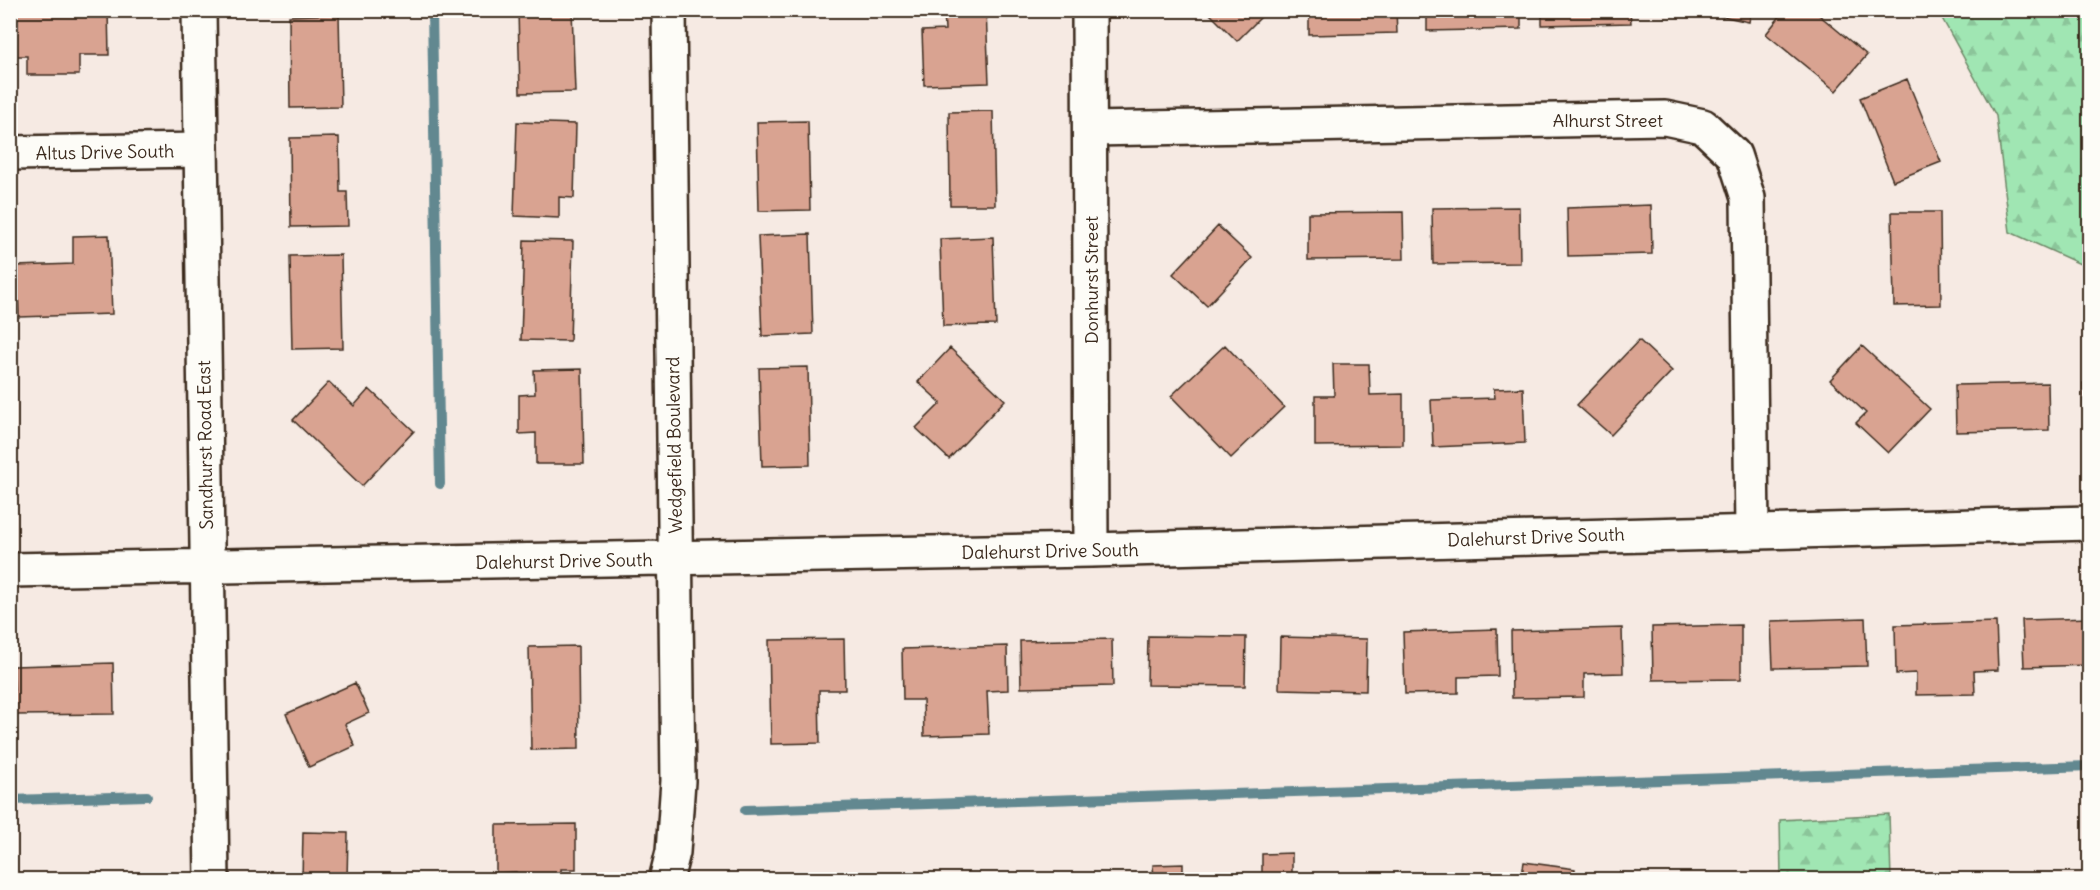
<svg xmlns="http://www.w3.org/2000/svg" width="2100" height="890" font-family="Delius,sans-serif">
<defs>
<pattern id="forest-firs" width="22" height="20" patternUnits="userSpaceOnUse" patternTransform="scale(1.5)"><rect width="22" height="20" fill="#a0e6b3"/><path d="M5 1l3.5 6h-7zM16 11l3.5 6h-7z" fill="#8bc59a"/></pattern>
</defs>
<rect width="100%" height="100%" fill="#f6eae3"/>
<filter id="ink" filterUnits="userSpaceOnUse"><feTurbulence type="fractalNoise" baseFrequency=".0167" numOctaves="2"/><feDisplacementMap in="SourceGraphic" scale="12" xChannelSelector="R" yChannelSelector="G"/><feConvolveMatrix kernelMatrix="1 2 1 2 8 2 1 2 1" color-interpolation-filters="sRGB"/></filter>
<g filter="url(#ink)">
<path fill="url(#forest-firs)" stroke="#6e8868" stroke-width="1.5" d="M 1938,11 L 2089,11 L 2089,268 L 2010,232 L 1996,116 Z
M 1889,814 L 1891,879 L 1781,879 L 1780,820 Z"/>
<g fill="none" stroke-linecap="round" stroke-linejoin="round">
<path stroke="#628890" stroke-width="10" d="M 432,10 L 440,484
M 10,800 L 147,796
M 745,810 L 2090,766"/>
</g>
<path fill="#d9a391" stroke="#3b2a1e" stroke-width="1.5" d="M 10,10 L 108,10 L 109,55 L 79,55 L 79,75 L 27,75 L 27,56 L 10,56 Z
M 518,10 L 572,10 L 575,92 L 520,93 Z
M 944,10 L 986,10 L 989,83 L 924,85 L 922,31 L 945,30 Z
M 1206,10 L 1268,10 L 1237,41 Z
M 1309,10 L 1396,10 L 1397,33 L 1309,35 Z
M 1427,10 L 1521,10 L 1521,29 L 1427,31 Z
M 1542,10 L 1630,10 L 1631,23 L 1542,25 Z
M 1695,10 L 1751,10 L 1749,22 Z
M 1785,10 L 1813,10 L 1867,55 L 1836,91 L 1766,34 Z
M 339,14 L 341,107 L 290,108 L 289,16 Z
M 1907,79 L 1941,162 L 1893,181 L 1860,98 Z
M 993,111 L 995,205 L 950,205 L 949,112 Z
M 808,121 L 810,210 L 759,211 L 757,122 Z
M 517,122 L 576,124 L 574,198 L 559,197 L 559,218 L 514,216 Z
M 339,137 L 340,192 L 347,192 L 348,226 L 291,227 L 290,138 Z
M 1651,205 L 1652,254 L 1568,256 L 1567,208 Z
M 1519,207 L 1520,263 L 1433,264 L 1432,208 Z
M 1403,212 L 1404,259 L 1308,260 L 1308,213 Z
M 1892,212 L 1940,212 L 1941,305 L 1894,306 Z
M 1218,226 L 1252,258 L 1207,306 L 1173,274 Z
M 810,234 L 813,334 L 762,336 L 758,236 Z
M 109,235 L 112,314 L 19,317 L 17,266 L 73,264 L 73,236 Z
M 993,237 L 996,325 L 943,326 L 940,239 Z
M 524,240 L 573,241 L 570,341 L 521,340 Z
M 341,255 L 343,348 L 292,349 L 290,256 Z
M 1639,340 L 1672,371 L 1611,435 L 1577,405 Z
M 1225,345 L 1284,407 L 1231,458 L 1171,396 Z
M 1862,346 L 1930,409 L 1888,453 L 1856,423 L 1866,413 L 1830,380 Z
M 950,348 L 1005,400 L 949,459 L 916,428 L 941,403 L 918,382 Z
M 1333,364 L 1369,364 L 1370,395 L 1403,394 L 1403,445 L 1315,446 L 1315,396 L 1334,396 Z
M 808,367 L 810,465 L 762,466 L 759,368 Z
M 582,369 L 584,464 L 536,464 L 536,433 L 519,434 L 519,395 L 535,394 L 534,370 Z
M 329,382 L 354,406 L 369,389 L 414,431 L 362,486 L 293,420 Z
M 2048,383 L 2049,430 L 1956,432 L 1955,385 Z
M 2083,383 L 2090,383 L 2090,429 L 2084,429 Z
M 1523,388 L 1525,443 L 1433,447 L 1431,400 L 1495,398 L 1494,389 Z
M 1865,618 L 1867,666 L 1773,668 L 1771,621 Z
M 2090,618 L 2090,665 L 2024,667 L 2022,620 Z
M 1996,622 L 1998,670 L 1974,671 L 1975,694 L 1916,695 L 1916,673 L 1896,674 L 1895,625 Z
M 1741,625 L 1741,679 L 1653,680 L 1652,627 Z
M 1622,628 L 1623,673 L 1584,674 L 1584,697 L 1512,698 L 1511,631 Z
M 1497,629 L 1498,676 L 1458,677 L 1458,693 L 1405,694 L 1403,632 Z
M 1148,636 L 1246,637 L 1245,686 L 1147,685 Z
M 1280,637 L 1367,639 L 1366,691 L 1279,689 Z
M 844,639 L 845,690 L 819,690 L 820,743 L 771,744 L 769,640 Z
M 1112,639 L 1113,686 L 1021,688 L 1020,641 Z
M 578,646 L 579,749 L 531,750 L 529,647 Z
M 1007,646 L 1008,690 L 987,691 L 989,734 L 924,736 L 923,700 L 903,700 L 902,649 Z
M 113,663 L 114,714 L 15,715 L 14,666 Z
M 355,683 L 369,713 L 345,724 L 355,746 L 309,767 L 286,714 Z
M 576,824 L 576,869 L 561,869 L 561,880 L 516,880 L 516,872 L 496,873 L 496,825 Z
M 303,832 L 348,833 L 347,880 L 302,880 Z
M 1292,853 L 1292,880 L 1262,880 L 1262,854 Z
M 1524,862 L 1575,869 L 1574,880 L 1487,880 L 1488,871 L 1522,875 Z
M 1183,864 L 1183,880 L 1154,880 L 1153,865 Z"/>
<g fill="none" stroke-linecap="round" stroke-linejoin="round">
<defs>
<path id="minor" d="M 199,10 L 212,880
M 1089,10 L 1091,550
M 1091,129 L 1665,118 L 1703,126 L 1734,155 L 1748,198 L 1752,531
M 10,153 L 200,150
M 10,570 L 1091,550 L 2090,523
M 666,880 L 673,852 L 678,781 L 669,10"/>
</defs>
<use href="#minor" stroke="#3b2a1e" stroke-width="38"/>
<use href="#minor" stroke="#fdfcf7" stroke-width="33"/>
</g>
</g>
<g text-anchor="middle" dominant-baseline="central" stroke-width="4.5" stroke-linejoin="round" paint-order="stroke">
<g font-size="18" fill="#3b2a1e" stroke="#fdfcf7">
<text x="1608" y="120">Alhurst Street</text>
<text transform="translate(105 152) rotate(-1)">Altus Drive South</text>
<text transform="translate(1091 280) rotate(-90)">Donhurst Street</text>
<text transform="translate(205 445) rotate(-91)">Sandhurst Road East</text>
<text transform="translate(674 445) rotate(-91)">Wedgefield Boulevard</text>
<text transform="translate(1536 537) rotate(-2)">Dalehurst Drive South</text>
<text transform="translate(1050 551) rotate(-1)">Dalehurst Drive South</text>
<text transform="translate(564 561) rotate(-1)">Dalehurst Drive South</text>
</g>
</g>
<rect width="2100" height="890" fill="none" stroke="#fdfcf7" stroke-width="36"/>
<rect x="18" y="18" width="2064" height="854" fill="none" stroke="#3b2a1e" stroke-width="2" filter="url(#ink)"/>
</svg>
